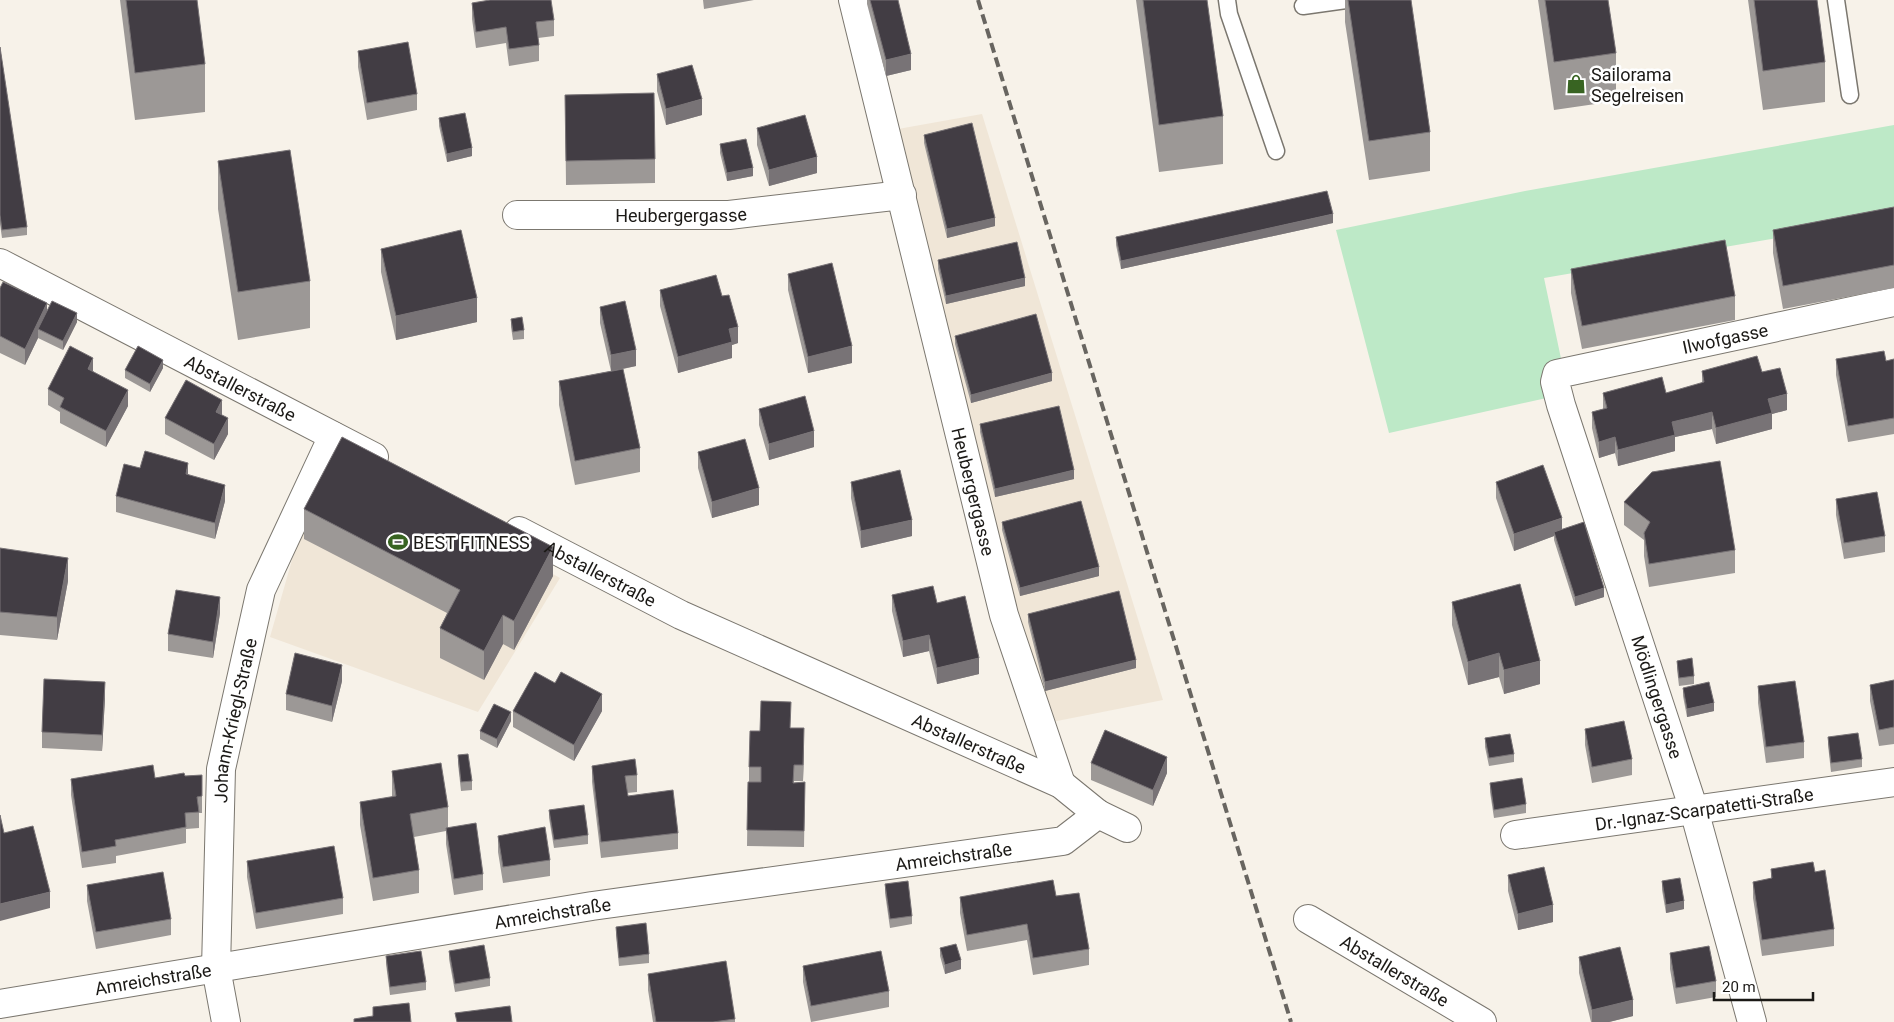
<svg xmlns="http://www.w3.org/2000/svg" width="1894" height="1022" font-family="Roboto,sans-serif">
<rect width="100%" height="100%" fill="#f7f2e9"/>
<path fill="#f0e6d7" d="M 982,114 L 1163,700 L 1052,722 L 999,575 L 898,129 Z
M 342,455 L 560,578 L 478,712 L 270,637 L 300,532 Z"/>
<path fill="#bde9c7" d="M 1894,125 L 1894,218 L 1544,278 L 1563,368 L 1551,397 L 1389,433 L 1336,230 L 1525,191 Z"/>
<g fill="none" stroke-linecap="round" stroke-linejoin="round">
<defs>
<path id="lane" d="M 1227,0 L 1229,14 L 1276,151
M 1836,0 L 1850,95
M 1303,6 L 1346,0"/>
<g id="street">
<path id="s1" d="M 853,0 L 1004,615 L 1061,784"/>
<path id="s2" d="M 517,215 L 729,215 L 902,195"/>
<path id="s3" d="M 0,263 L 374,457"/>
<path id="s4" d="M 519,531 L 681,615 L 1061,784 L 1098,814 L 1127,828"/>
<path id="s5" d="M 1515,835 L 1894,782"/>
<path id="s6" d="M 1308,919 L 1482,1022"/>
<path id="s7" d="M 0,1004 L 592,906 L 1063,841 L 1098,814"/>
<path id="s8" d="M 226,1022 L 216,968 L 221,769 L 261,590 L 333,436"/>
<path id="s9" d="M 1752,1022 L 1694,810 L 1561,405 L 1555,382 L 1557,374 L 1894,302"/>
</g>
</defs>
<use href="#lane" stroke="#7b776f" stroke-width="19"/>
<use href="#street" stroke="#7b776f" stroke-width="30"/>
<use href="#lane" stroke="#fff" stroke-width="16"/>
<use href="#street" stroke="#fff" stroke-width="28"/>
<path stroke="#686560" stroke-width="4" stroke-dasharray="10 5" stroke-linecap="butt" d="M 978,0 L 1291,1022"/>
</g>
<path fill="#9c9896" d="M 120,0 L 197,0 L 205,64 L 205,112 L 135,120 Z
M 703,0 L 754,0 L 704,9 Z
M 867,0 L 898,0 L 911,70 L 886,76 L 867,4 Z
M 1136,0 L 1207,0 L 1223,116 L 1223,164 L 1159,172 Z
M 1345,0 L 1411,0 L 1430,132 L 1430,171 L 1369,180 L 1345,22 Z
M 1538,0 L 1608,0 L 1616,53 L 1616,101 L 1554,110 Z
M 1748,0 L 1817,0 L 1825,62 L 1825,102 L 1763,110 Z
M 472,3 L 554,20 L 554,36 L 538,38 L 539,45 L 539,61 L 509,66 L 506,43 L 476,48 L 472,19 Z
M 0,47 L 27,227 L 27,235 L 2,238 L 0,224 Z
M 358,51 L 417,94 L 417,110 L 367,120 L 358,67 Z
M 657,74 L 702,115 L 666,125 L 657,91 Z
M 565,95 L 655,159 L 655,183 L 566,185 Z
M 439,118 L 472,156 L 447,162 L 439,126 Z
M 757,128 L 817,173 L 769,186 L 757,145 Z
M 924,135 L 995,226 L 947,238 L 924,143 Z
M 720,144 L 753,176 L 727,181 L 720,153 Z
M 218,161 L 310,281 L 310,328 L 238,340 L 218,209 Z
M 1894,207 L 1894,288 L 1783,309 L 1773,253 L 1773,230 Z
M 1333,223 L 1121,269 L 1116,245 L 1116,237 Z
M 381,249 L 477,322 L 396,340 L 381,272 Z
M 938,260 L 1025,286 L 946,304 L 938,269 Z
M 1571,269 L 1735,296 L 1735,320 L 1582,349 L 1571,293 Z
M 788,274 L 852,363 L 808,373 L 788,290 Z
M 0,288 L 47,311 L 77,322 L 63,350 L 38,338 L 25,365 L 0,353 Z
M 660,290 L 722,296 L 738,343 L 732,345 L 732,358 L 678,373 L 660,306 Z
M 600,307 L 636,366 L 623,369 L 640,448 L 640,472 L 575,485 L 559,405 L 559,381 L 611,371 L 600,323 Z
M 511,319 L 524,330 L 524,339 L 513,340 L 511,327 Z
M 955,336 L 1052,381 L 971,403 L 955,344 Z
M 1836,359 L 1886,361 L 1894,359 L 1894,434 L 1848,442 L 1836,375 Z
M 163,368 L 150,392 L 125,378 L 125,370 Z
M 93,371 L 128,406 L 106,447 L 60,423 L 60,412 L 48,405 L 48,389 Z
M 1702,371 L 1762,372 L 1787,410 L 1772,414 L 1772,429 L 1716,444 L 1712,429 L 1675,437 L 1675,451 L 1618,466 L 1615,453 L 1599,458 L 1592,428 L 1592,412 L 1603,409 L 1603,393 L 1666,393 L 1702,383 Z
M 759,409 L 814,447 L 769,460 L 759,425 Z
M 222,415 L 228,434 L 214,460 L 165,434 L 165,418 Z
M 980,424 L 1074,479 L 995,497 L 980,432 Z
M 698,452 L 759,505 L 712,518 L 698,468 Z
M 140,468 L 188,474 L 225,501 L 215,539 L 116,512 L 116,496 Z
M 851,482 L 912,536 L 861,548 L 851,498 Z
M 1496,482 L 1562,529 L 1604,597 L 1575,606 L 1554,540 L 1554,536 L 1514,551 L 1496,498 Z
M 1836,499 L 1885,536 L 1885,552 L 1844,559 L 1836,515 Z
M 1624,502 L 1735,550 L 1735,573 L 1649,587 L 1644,556 L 1644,540 L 1624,525 Z
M 304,509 L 553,576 L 514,650 L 503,644 L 484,680 L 440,658 L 440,628 L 447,613 L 304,539 Z
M 1002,522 L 1099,576 L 1020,596 L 1002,530 Z
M 0,548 L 68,581 L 57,640 L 0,635 Z
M 892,595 L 937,603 L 979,674 L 937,684 L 929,651 L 903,657 L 892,611 Z
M 1452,602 L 1540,684 L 1504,694 L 1499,677 L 1468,685 L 1452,625 Z
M 220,613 L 213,658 L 168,651 L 168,634 Z
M 1028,614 L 1136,668 L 1045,691 L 1028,622 Z
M 1677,661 L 1694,676 L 1694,684 L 1679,686 L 1677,669 Z
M 1894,680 L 1894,744 L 1879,746 L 1870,701 L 1870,685 Z
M 342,681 L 332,722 L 286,710 L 286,694 Z
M 555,683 L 602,711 L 574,761 L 513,727 L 513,711 Z
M 1758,686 L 1804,742 L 1804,758 L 1766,763 L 1758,703 Z
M 1683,688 L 1714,711 L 1687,717 L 1683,696 Z
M 105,698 L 102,751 L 42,748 L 42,732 Z
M 511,721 L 497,748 L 480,739 L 480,731 Z
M 790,728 L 804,745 L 803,781 L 794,781 L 794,783 L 805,782 L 804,847 L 747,846 L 748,782 L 749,782 L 749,767 L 760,731 Z
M 1585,729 L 1632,759 L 1632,775 L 1592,783 L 1585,745 Z
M 1828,737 L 1862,759 L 1862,767 L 1831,772 L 1828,745 Z
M 1485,738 L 1514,754 L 1514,762 L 1489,766 L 1485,747 Z
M 458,755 L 472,781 L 472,790 L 461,791 L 458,764 Z
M 1091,763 L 1167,773 L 1153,806 L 1091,780 Z
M 592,766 L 637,775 L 637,792 L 627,793 L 628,796 L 678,833 L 678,849 L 601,858 L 592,782 Z
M 392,771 L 448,807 L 448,827 L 483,874 L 483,890 L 454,895 L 446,844 L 446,831 L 414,837 L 419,870 L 419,893 L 373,901 L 360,825 L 360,802 L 392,797 Z
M 202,775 L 202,813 L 199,813 L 199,828 L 186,829 L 186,843 L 116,856 L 116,863 L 82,868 L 71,795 L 71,779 L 155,778 Z
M 1490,783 L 1526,804 L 1526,813 L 1494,818 L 1490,792 Z
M 549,810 L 588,835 L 588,844 L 554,848 L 549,818 Z
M 498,836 L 550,860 L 550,876 L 503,883 L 498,852 Z
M 247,861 L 343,898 L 343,914 L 256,929 L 247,877 Z
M 1771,869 L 1815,872 L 1834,929 L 1834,946 L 1762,956 L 1753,898 L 1753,882 L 1771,879 Z
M 1508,875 L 1553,922 L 1518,930 L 1508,891 Z
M 1662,881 L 1684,909 L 1666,913 L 1662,890 Z
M 885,884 L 912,916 L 912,924 L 890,928 L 885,893 Z
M 87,885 L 171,919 L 171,935 L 96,949 L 87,901 Z
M 1056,896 L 1089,949 L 1089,965 L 1033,975 L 1027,940 L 967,951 L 960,913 L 960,897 Z
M 616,927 L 649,954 L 649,963 L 619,966 L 616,935 Z
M 940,948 L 961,969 L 945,974 L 940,956 Z
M 449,951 L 490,978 L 490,986 L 455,992 L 449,959 Z
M 1670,953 L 1716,981 L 1716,997 L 1676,1004 L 1670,969 Z
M 386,956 L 426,982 L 426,990 L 390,995 L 386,964 Z
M 1579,957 L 1633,1016 L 1609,1022 L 1591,1022 L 1579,973 Z
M 803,966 L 889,991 L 889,1007 L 811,1022 L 803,982 Z
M 648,974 L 735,1019 L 735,1022 L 653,1022 L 648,990 Z"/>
<path fill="#787376" d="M 911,54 L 911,70 L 886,76 L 886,60 Z
M 702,99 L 702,115 L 666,125 L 666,109 Z
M 472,148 L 472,156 L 447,162 L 447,154 Z
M 817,157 L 817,173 L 769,186 L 769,170 Z
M 753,168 L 753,176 L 727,181 L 727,173 Z
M 1333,214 L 1333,223 L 1121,269 L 1121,261 Z
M 995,218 L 995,226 L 947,238 L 947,229 Z
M 1025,278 L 1025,286 L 946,304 L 946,296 Z
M 477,298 L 477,322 L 396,340 L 396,316 Z
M 47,303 L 47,320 L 38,329 L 38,338 L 25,365 L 25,349 Z
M 77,313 L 77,322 L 63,350 L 63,341 Z
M 738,327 L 738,343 L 732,345 L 732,358 L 678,373 L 678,357 L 729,329 Z
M 852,346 L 852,363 L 808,373 L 808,357 Z
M 636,350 L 636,366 L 611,371 L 611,355 Z
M 93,358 L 93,375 L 88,369 Z
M 163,360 L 163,368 L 150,392 L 150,384 Z
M 1052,373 L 1052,381 L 971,403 L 971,395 Z
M 128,390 L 128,406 L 106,447 L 106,431 Z
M 1787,394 L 1787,410 L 1772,414 L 1772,429 L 1716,444 L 1716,428 L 1768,399 Z
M 222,400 L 222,416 L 216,412 Z
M 1712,412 L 1712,429 L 1675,437 L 1675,451 L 1618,466 L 1618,450 L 1672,422 Z
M 228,418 L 228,434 L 214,460 L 214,444 Z
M 814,431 L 814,447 L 769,460 L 769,444 Z
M 1615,437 L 1615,453 L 1599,458 L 1599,442 Z
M 188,463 L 188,479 L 186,474 Z
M 1074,470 L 1074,479 L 995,497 L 995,489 Z
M 225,485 L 225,501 L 215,539 L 215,523 Z
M 759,488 L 759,505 L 712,518 L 712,502 Z
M 1562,518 L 1562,534 L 1554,532 L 1554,536 L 1514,551 L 1514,534 Z
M 912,520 L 912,536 L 861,548 L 861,531 Z
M 553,547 L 553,576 L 514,650 L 514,621 Z
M 68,558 L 68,581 L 57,640 L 57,617 Z
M 1099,567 L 1099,576 L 1020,596 L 1020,588 Z
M 1604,588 L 1604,597 L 1575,606 L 1575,597 Z
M 220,597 L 220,613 L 213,658 L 213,642 Z
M 503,615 L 503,644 L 484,680 L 484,651 Z
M 929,635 L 929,651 L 903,657 L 903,641 Z
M 1499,653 L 1499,677 L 1468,685 L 1468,662 Z
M 979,658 L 979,674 L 937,684 L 937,668 Z
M 1136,660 L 1136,668 L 1045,691 L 1045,682 Z
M 1540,661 L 1540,684 L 1504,694 L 1504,670 Z
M 342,665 L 342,681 L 332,722 L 332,706 Z
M 105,682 L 105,698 L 102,751 L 102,735 Z
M 602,694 L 602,711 L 574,761 L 574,745 Z
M 1714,703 L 1714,711 L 1687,717 L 1687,709 Z
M 511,712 L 511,721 L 497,748 L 497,739 Z
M 804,728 L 804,745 L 803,781 L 803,765 Z
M 1167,757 L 1167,773 L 1153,806 L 1153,790 Z
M 50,892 L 50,908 L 0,921 L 0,904 Z
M 1684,901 L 1684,909 L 1666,913 L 1666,905 Z
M 1553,905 L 1553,922 L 1518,930 L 1518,914 Z
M 961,960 L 961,969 L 945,974 L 945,965 Z
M 1633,1000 L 1633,1016 L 1609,1022 L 1592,1022 L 1592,1010 Z"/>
<path fill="#423d44" stroke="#787376" d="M 126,0 L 197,0 L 205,64 L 135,73 Z
M 490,0 L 551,0 L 554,20 L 536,22 L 539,45 L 509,49 L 506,27 L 476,32 L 472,3 Z
M 870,0 L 898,0 L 911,54 L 886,60 Z
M 1143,0 L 1207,0 L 1223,116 L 1159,125 Z
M 1348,0 L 1411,0 L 1430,132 L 1369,141 Z
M 1545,0 L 1608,0 L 1616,53 L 1554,62 Z
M 1754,0 L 1817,0 L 1825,62 L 1763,71 Z
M 408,42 L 417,94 L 367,103 L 358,51 Z
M 0,47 L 27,227 L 2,230 L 0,215 Z
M 692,65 L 702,99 L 666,109 L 657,74 Z
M 654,93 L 655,159 L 566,161 L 565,95 Z
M 465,113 L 472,148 L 447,154 L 439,118 Z
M 805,115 L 817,157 L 769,170 L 757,128 Z
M 972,123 L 995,218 L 947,229 L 924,135 Z
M 746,139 L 753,168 L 727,173 L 720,144 Z
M 290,150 L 310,281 L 238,292 L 218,161 Z
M 1327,191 L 1333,214 L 1121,261 L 1116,237 Z
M 1894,207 L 1894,265 L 1783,286 L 1773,230 Z
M 461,230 L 477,298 L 396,316 L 381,249 Z
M 1725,240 L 1735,296 L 1582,326 L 1571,269 Z
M 1017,242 L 1025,278 L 946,296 L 938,260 Z
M 832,263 L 852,346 L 808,357 L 788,274 Z
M 716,275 L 722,296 L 729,295 L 738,327 L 729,329 L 732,342 L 678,357 L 660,290 Z
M 3,282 L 47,303 L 25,349 L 0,336 L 0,288 Z
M 52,301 L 77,313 L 63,341 L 38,329 Z
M 625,301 L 636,350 L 611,355 L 600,307 Z
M 1036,314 L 1052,373 L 971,395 L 955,336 Z
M 522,317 L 524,330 L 513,332 L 511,319 Z
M 70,346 L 93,358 L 88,369 L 128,390 L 106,431 L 60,407 L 64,398 L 48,389 Z
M 138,346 L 163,360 L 150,384 L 125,370 Z
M 1884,351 L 1886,361 L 1894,359 L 1894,418 L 1848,426 L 1836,359 Z
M 1757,356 L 1762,372 L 1780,368 L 1787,394 L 1768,399 L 1772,413 L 1716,428 L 1712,412 L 1693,417 L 1672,422 L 1675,435 L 1618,450 L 1615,437 L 1599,442 L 1592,412 L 1607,408 L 1603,393 L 1662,377 L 1666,393 L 1704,382 L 1702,371 Z
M 623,369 L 640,448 L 575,461 L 559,381 Z
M 186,380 L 222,400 L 216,412 L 228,418 L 214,444 L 165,418 Z
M 805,396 L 814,431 L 769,444 L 759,409 Z
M 1059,406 L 1074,470 L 995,489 L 980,424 Z
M 342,437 L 553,547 L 514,621 L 503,615 L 484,651 L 440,628 L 460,590 L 304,509 Z
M 745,439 L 759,488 L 712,502 L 698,452 Z
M 145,451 L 188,463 L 186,474 L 225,485 L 215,523 L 116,496 L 124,464 L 140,468 Z
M 1720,461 L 1735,550 L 1649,564 L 1644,533 L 1650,522 L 1624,502 L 1652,472 Z
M 1543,465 L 1562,518 L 1514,534 L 1496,482 Z
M 900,470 L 912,520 L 861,531 L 851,482 Z
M 1877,492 L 1885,536 L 1844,543 L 1836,499 Z
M 1081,501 L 1099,567 L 1020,588 L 1002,522 Z
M 1584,522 L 1604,588 L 1575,597 L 1554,532 Z
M 0,548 L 68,558 L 57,617 L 0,612 Z
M 1520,584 L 1540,661 L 1504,670 L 1499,653 L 1468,662 L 1452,602 Z
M 933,586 L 937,603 L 965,596 L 979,658 L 937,668 L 929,635 L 903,641 L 892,595 Z
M 176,590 L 220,597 L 213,642 L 168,634 Z
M 1119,591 L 1136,660 L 1045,682 L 1028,614 Z
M 295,653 L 342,665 L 332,706 L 286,694 Z
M 1692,658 L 1694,676 L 1679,678 L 1677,661 Z
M 535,672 L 555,683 L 561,672 L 602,694 L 574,745 L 513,711 Z
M 44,679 L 105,682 L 102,735 L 42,732 Z
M 1894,680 L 1894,727 L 1879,730 L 1870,685 Z
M 1795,681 L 1804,742 L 1766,747 L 1758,686 Z
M 1709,682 L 1714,703 L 1687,709 L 1683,688 Z
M 761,701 L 791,702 L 790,728 L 804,728 L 803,765 L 794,765 L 793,783 L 805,782 L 804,831 L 747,830 L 748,782 L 761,782 L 761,767 L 749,767 L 750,731 L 760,731 Z
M 494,704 L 511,712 L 497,739 L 480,731 Z
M 1624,721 L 1632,759 L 1592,767 L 1585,729 Z
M 1105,730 L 1167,757 L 1153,790 L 1091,763 Z
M 1858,733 L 1862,759 L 1831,763 L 1828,737 Z
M 1510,734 L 1514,754 L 1489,758 L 1485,738 Z
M 468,754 L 472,781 L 461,782 L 458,755 Z
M 635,759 L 637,775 L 625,776 L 628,796 L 673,790 L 678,833 L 601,842 L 592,766 Z
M 441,763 L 448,807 L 410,814 L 419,870 L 373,878 L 360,802 L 396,796 L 392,771 Z
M 153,765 L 155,778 L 184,773 L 185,776 L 202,775 L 202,796 L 197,797 L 199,812 L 185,813 L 186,827 L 115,840 L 116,846 L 82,852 L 71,779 Z
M 1522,778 L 1526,804 L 1494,810 L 1490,783 Z
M 584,805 L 588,835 L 554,840 L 549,810 Z
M 0,815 L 4,833 L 33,826 L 50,892 L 0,904 Z
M 476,823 L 483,874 L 454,879 L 446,828 Z
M 545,827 L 550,860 L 503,867 L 498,836 Z
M 334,846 L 343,898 L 256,913 L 247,861 Z
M 1813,862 L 1815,872 L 1825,870 L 1834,929 L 1762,940 L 1753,882 L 1772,878 L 1771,869 Z
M 1544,867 L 1553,905 L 1518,914 L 1508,875 Z
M 163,872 L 171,919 L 96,932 L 87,885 Z
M 1680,878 L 1684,901 L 1666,905 L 1662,881 Z
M 1053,880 L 1056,896 L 1079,893 L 1089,949 L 1033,958 L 1027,924 L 967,935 L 960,897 Z
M 908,881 L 912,916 L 890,919 L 885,884 Z
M 646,923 L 649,954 L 619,958 L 616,927 Z
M 956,944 L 961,960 L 945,965 L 940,948 Z
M 484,945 L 490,978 L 455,984 L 449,951 Z
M 1709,946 L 1716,981 L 1676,988 L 1670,953 Z
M 1620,947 L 1633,1000 L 1592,1010 L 1579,957 Z
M 421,951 L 426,982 L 390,987 L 386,956 Z
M 881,951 L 889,991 L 811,1006 L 803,966 Z
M 726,961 L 735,1019 L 713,1022 L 656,1022 L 648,974 Z
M 409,1003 L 411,1022 L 354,1022 L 354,1019 L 373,1016 L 373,1007 Z
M 510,1006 L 512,1022 L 457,1022 L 455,1013 Z"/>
<defs>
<symbol id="shop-bare" viewBox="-9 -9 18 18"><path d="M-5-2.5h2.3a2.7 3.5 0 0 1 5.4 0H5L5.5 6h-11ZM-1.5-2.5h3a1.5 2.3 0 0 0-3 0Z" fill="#386422" stroke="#fff" stroke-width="2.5" paint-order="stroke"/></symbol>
<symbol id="stadium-bare" viewBox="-9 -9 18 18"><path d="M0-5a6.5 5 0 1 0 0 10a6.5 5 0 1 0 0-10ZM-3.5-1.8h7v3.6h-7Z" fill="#386422" stroke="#fff" stroke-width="2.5" paint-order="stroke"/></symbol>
</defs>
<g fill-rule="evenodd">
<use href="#shop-bare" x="1562" y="70" width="28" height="28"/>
<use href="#stadium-bare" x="384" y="528" width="28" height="28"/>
</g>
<g text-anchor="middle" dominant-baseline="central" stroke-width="5" stroke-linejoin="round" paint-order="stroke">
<g font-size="18" fill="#1b1916" stroke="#fff" text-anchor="start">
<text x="1591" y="74">Sailorama<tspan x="1591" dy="21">Segelreisen</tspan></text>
<text x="413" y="542">BEST FITNESS</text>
</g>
<g font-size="18" fill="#1b1916" stroke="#fff">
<text stroke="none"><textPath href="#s2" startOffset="164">Heubergergasse</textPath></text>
<text stroke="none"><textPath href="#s9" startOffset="850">Ilwofgasse</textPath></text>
<text stroke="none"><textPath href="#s3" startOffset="271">Abstallerstraße</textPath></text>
<text stroke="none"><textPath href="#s1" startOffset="506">Heubergergasse</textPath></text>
<text stroke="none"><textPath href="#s4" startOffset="92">Abstallerstraße</textPath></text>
<text transform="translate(1657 697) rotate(72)">Mödlingergasse</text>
<text stroke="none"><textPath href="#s8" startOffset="304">Johann-Kriegl-Straße</textPath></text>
<text stroke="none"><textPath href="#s4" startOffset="498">Abstallerstraße</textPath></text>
<text stroke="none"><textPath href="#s5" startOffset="191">Dr.-Ignaz-Scarpatetti-Straße</textPath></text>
<text stroke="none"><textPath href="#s7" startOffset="965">Amreichstraße</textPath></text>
<text stroke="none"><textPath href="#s7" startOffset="560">Amreichstraße</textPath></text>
<text stroke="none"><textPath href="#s6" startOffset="101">Abstallerstraße</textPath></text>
<text stroke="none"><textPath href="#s7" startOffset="155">Amreichstraße</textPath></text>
</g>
</g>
<path d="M1714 992v8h99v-8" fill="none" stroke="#1b1916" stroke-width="2.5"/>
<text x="1722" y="992" font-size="15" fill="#1b1916" stroke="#ffffff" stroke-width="4" paint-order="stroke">20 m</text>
</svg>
